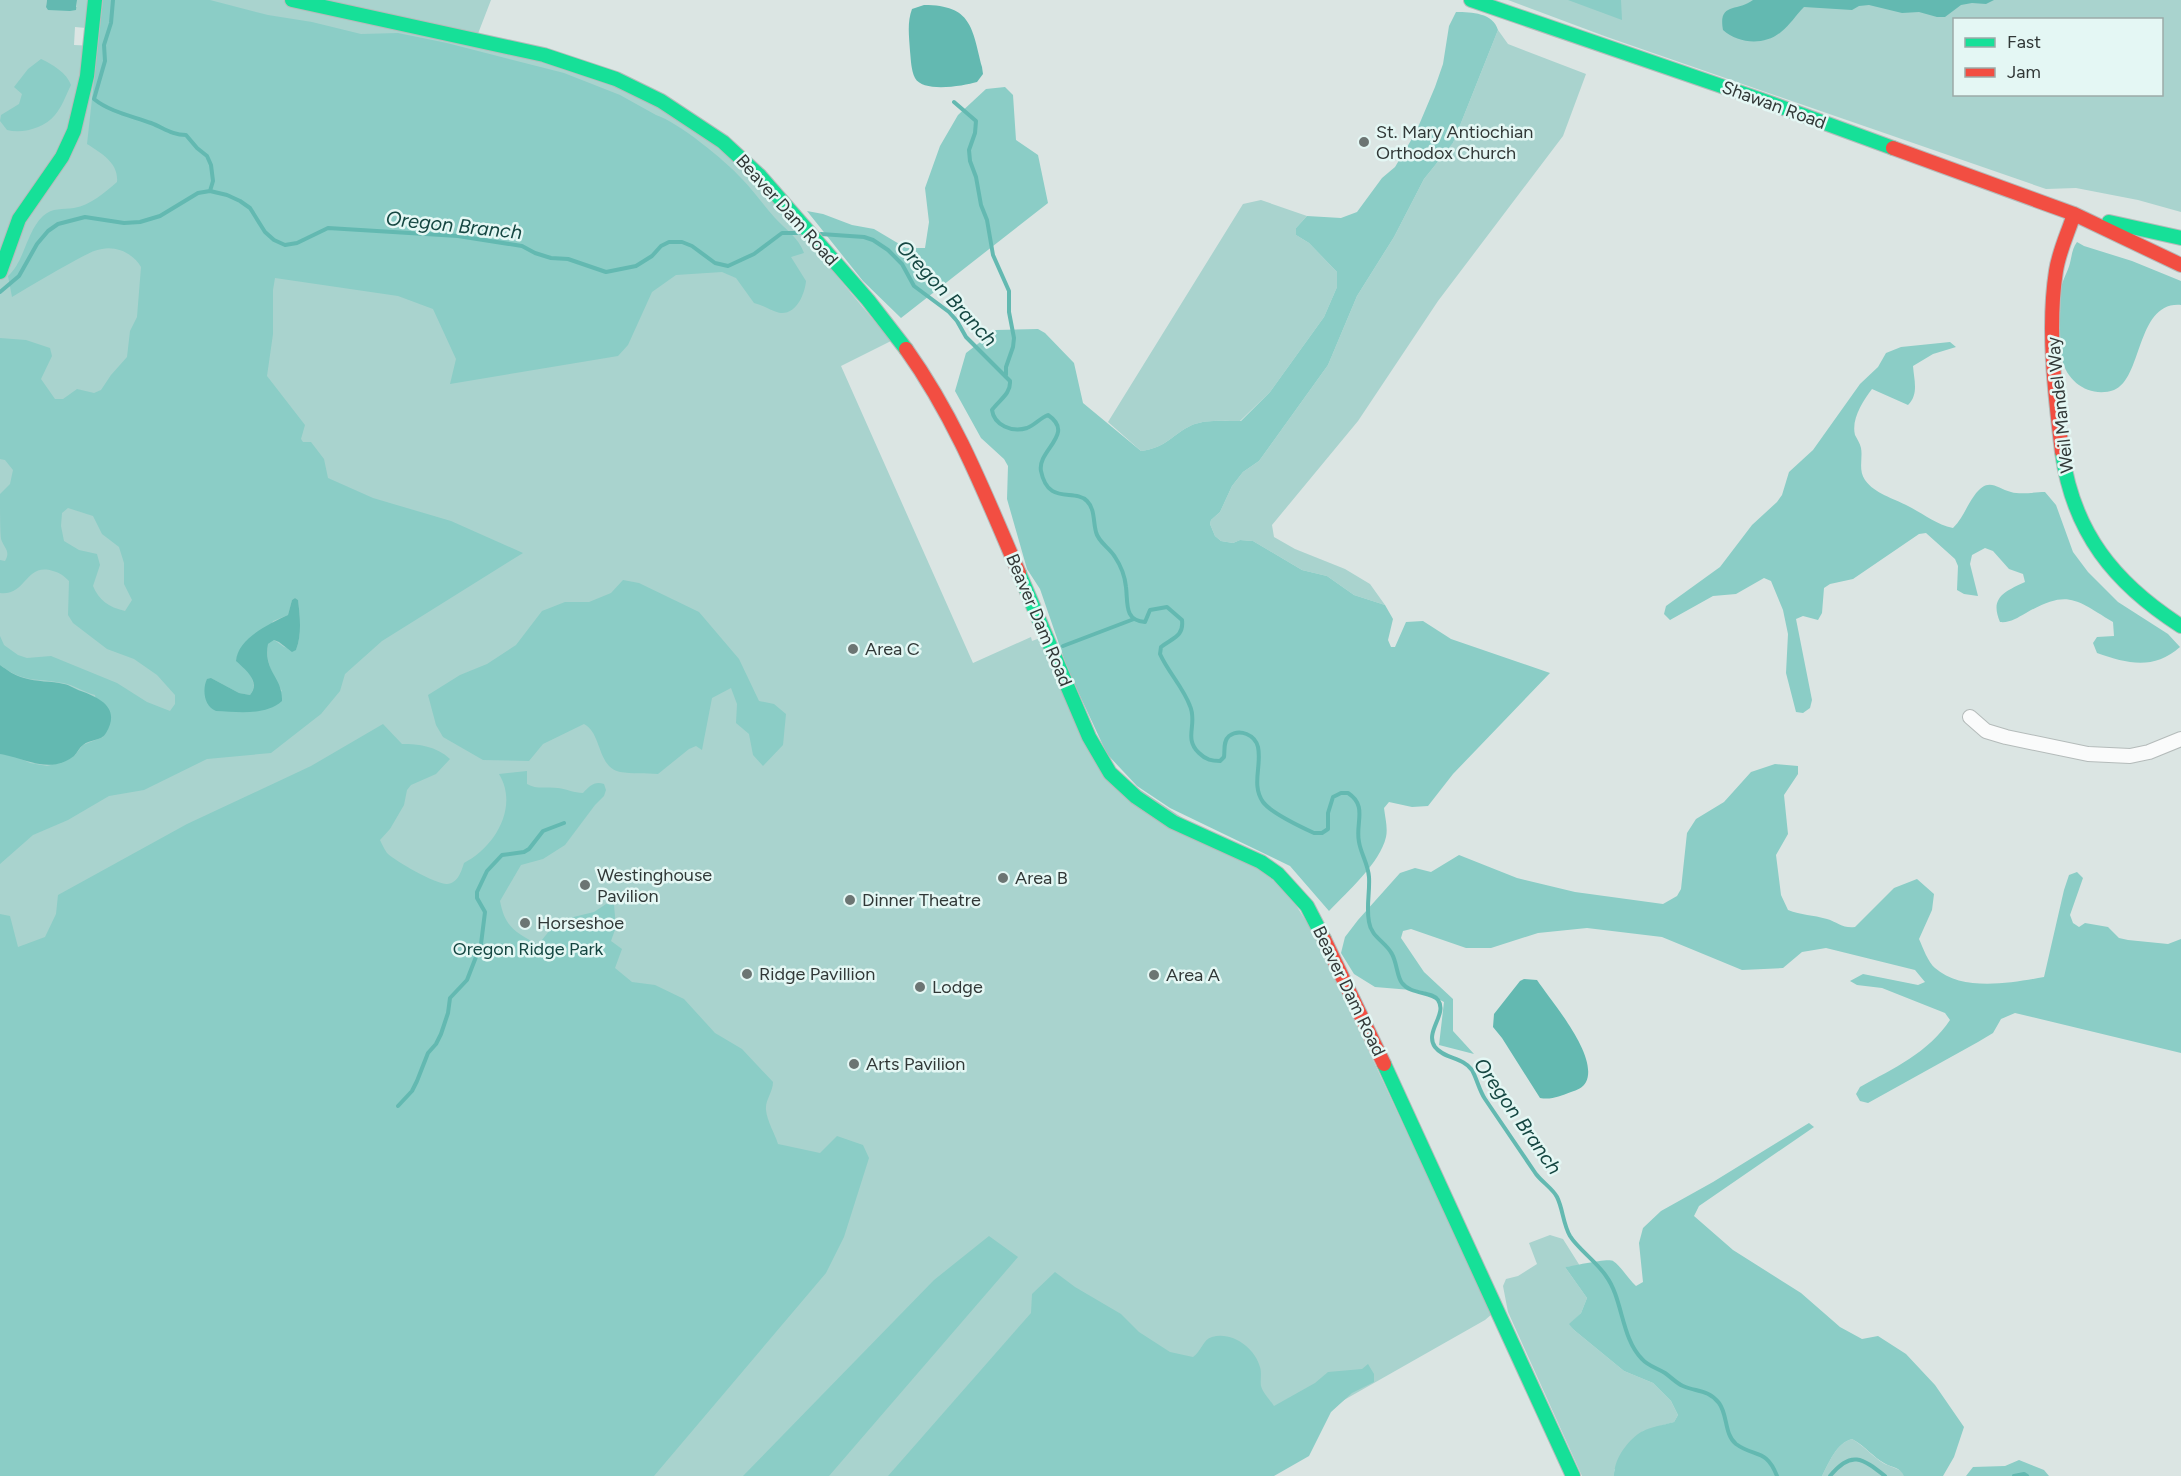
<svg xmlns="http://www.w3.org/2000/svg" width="2181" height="1476" font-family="Figtree,sans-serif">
<rect width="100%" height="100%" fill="#dbe5e3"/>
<path fill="#a9d3ce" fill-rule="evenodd" d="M 0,0 L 47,0 L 46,7 L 77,7 L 77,0 L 89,0 L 86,28 L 75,27 L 74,45 L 95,46 L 102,0 L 491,0 L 474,44 L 591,75 L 678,116 L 755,178 L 891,341 L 841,366 L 973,663 L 1031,637 L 1032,641 L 1040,638 L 1094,759 L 1259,869 L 1287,891 L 1313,932 L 1492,1314 L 1485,1320 L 1256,1450 L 1216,1476 L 0,1476 Z
M 1508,0 L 2181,0 L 2181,212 L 2138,200 L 2076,188 L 2046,189 L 1607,37 ZM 1954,20 L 2162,20 L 2162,94 L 1954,94 Z
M 1498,30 L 1508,44 L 1586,74 L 1563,136 L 1438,301 L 1358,421 L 1272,525 L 1274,537 L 1295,549 L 1345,569 L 1370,584 L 1385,605 L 1354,595 L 1327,576 L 1302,570 L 1253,541 L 1240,540 L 1233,543 L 1221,541 L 1215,536 L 1210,524 L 1211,520 L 1220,512 L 1232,486 L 1243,472 L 1259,461 L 1328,365 L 1357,296 L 1394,237 L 1424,179 L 1453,143 Z
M 1261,200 L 1307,216 L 1296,228 L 1296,235 L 1309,243 L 1337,272 L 1337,287 L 1324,317 L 1270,392 L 1240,421 C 1225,421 1207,419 1192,425 C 1171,435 1168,447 1141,451 L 1108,422 L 1243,204 Z
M 1550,1235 L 1563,1239 L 1580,1266 L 1565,1267 L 1587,1298 L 1581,1313 L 1570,1324 L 1574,1330 L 1624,1371 L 1653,1383 L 1671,1401 L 1678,1415 L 1674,1422 L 1643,1431 L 1614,1470 L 1614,1476 L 1582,1476 L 1508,1312 L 1503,1286 L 1506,1279 L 1518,1276 L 1537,1264 L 1529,1243 Z
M 1852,1439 C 1864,1446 1872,1456 1883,1463 C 1891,1467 1898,1468 1905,1474 L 1904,1476 L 1822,1476 C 1829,1463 1836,1443 1852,1439 Z"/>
<path fill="#8bcdc6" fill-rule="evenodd" d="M 103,0 L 210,0 L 268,15 L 312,22 L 361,34 L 398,33 L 447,43 L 564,73 L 620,95 L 656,115 C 678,122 726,161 742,179 C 754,191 763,205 775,218 C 785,229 799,238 804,253 L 791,257 L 806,281 C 805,293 797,314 781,313 C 774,312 763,305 754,303 L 736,278 L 722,272 L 676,275 L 652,292 L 628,345 L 618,356 L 450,384 L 456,359 L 433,309 L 398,296 L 275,278 L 273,290 L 273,334 L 267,376 L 305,425 L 301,439 L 303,442 L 311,442 L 324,459 L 328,478 L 373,498 L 451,521 L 523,553 L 382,641 L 345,674 L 340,691 L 321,714 L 271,753 L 207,759 L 144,790 L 109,796 L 68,820 L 33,835 L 0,864 L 0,754 L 14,756 L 30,763 L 47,766 L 63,762 L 75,755 L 83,745 L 103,737 L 95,695 C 84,692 74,685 63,683 C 36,678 24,683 0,665 L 0,636 L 4,645 L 18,655 L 27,658 L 51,656 L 117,683 L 147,702 L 170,711 L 175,704 L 175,695 L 157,675 L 134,659 L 107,649 L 73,623 L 68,615 L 69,581 C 63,575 60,573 53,571 C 25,562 27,596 0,593 L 0,560 L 5,561 C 11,551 4,548 1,539 C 0,530 0,506 0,494 L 10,484 L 13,470 L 5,460 L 0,459 L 0,338 L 26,340 L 50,348 L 52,356 L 41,379 L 55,399 L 63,399 L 77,389 L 94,393 L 101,390 L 111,375 L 127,357 L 130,331 L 137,317 L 141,267 C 134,254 117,246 102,249 C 93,250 84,256 76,260 C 54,272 33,284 12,297 L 8,276 C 25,261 26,232 43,216 C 53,207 62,210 74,208 C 91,205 104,193 117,182 C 119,163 101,153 87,144 ZM 68,508 L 93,516 L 102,534 L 119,547 L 124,563 L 124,584 L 132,600 L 125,611 C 108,607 99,600 93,586 L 100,565 L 97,554 L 79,550 L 64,541 L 61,526 L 62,513 ZM 295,598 L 298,600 C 300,617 302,634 296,650 L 284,647 L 274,640 L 268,644 C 265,663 273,675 282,691 L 243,711 L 216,711 L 211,678 L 239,693 L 250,695 C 256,688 253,681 250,674 L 273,621 L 288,615 L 292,600 Z
M 1568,0 L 1621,0 L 1622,20 Z
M 1456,12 C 1472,12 1493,13 1498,30 L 1453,143 L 1424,179 L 1394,237 L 1357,296 L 1328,365 L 1259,461 L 1243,472 L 1232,486 L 1220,512 L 1211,520 L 1210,524 L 1215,536 L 1221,541 L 1233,543 L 1240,540 L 1253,541 L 1302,570 L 1327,576 L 1354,595 L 1385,605 L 1393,619 L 1388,640 L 1391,647 L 1395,647 L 1406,622 L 1423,621 L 1451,639 L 1550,673 L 1453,774 L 1428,806 L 1412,807 L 1389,802 L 1384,808 C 1385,817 1388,828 1386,837 C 1380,863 1348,891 1329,911 L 1290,866 L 1170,808 L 1137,786 L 1107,754 L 1068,670 L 1040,589 L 1027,569 L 1007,499 L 1008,466 L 1004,459 L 981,438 L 955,391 L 966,353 L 996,330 L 1038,329 L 1045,333 L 1074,363 L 1083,403 L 1141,451 C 1168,447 1171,435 1192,425 C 1207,419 1225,421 1241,421 L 1270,392 L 1324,317 L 1337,287 L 1337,272 L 1309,243 L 1296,235 L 1296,228 L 1307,216 L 1341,218 L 1357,212 L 1382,178 L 1395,167 L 1416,132 L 1435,87 L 1443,64 L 1449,26 Z
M 41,59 C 52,64 67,73 71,85 C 66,95 62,107 55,115 C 44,128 23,134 7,130 L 0,121 L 1,115 L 19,104 L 22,94 L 14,87 L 28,69 Z
M 1005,87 L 1013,95 L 1016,140 L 1038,155 L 1048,203 L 901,318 L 863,281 L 807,211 L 823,214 L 852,225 L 874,229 L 906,248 L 925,248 L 929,222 L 925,188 L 940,146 L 958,115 L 986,89 Z
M 2077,242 L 2084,246 L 2132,261 L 2181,281 L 2181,305 C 2136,301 2143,379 2114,390 C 2091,398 2067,383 2062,359 C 2059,346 2060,303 2061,289 C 2062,280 2068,272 2070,263 C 2072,255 2072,249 2077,242 Z
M 1950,342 L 1956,347 L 1933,354 L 1913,366 C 1914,380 1919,394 1908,405 L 1872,389 C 1863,401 1851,419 1855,435 C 1857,439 1860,443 1861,448 C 1863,458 1858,470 1865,480 C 1875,494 1893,498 1908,506 C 1924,514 1935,524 1953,528 C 1963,518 1966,507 1974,496 C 1988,476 1996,488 2011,492 C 2021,495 2035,492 2045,492 L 2056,505 L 2073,552 L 2088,572 L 2118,602 L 2168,634 L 2180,647 C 2154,670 2128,664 2097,653 L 2093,643 L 2097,637 L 2114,636 L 2113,622 C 2075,599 2068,589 2026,613 C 2017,618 2010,623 2000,622 C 1989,597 2006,591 2025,582 L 2023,574 L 2009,569 L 1993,551 L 1985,548 L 1972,555 L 1970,564 L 1978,596 L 1964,594 L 1957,590 L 1958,566 L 1955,559 L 1926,533 L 1919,534 L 1853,579 L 1830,584 L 1824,588 L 1822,613 L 1818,620 L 1803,616 L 1796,619 L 1812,700 L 1810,708 L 1803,713 L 1796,712 L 1786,673 L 1788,634 L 1783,610 L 1771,581 L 1764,578 L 1736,594 L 1713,596 L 1670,620 L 1664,614 L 1666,606 L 1720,567 L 1752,525 L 1777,502 L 1782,495 L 1789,472 L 1813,450 L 1860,384 L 1878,367 L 1886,353 L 1901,347 Z
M 623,580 L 639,583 L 699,612 L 739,659 L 759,701 L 774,704 L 786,714 L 783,745 L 763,766 L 753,755 L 749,734 L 736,723 L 737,704 L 731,688 L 712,698 L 702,750 L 696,746 L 689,749 L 658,774 C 646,773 632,774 620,772 C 597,767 602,733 584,724 L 543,744 L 529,761 L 483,760 L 443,737 L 436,725 L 428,695 L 460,675 L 487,664 L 516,645 L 542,611 L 565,602 L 589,602 L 611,593 Z
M 383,724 L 402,744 C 419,744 436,746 450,759 L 436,774 L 411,785 L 407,790 L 404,805 L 390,829 L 380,840 C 382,844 384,849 387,853 C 395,861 435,884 447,884 C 458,883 461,872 464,863 C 495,847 519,807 499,774 L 527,771 L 527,784 C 537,790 547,786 558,788 C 567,789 574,793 583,793 C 590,786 594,781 604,784 L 606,790 L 604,796 L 595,805 L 565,845 L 543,859 L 521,865 L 500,901 C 505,928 516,932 538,945 L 557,921 L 594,912 L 606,904 L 614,905 L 616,927 L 611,941 L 622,949 L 615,968 L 632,982 L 655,985 L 684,999 L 715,1033 L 742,1049 L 773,1082 C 773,1092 765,1100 766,1110 C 767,1121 775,1134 778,1144 L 820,1153 L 837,1136 L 863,1145 L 869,1158 L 844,1237 L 826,1273 L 654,1476 L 0,1476 L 0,914 L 10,916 L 18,947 L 45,937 L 56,914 L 58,895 L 187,824 L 311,766 Z
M 1775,764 L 1798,766 L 1798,774 L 1784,795 L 1788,834 L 1776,855 L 1781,895 L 1788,910 C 1801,915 1813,915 1827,919 C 1837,922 1844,929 1855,927 L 1894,888 L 1917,879 L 1934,894 L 1932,910 L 1919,939 C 1923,948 1928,962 1935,968 C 1962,992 2011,983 2044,977 L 2064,890 L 2069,875 L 2077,872 L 2083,878 L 2070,915 L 2073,923 L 2079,927 L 2085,923 L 2108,927 L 2119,938 L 2128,940 L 2168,944 L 2181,939 L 2181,1053 L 2015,1013 L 2001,1019 L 1993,1033 L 1978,1042 L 1868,1103 L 1860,1101 L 1856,1094 L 1860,1087 C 1894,1068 1928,1053 1950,1020 L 1945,1013 L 1882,988 L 1857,985 L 1850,981 L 1863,974 L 1918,985 L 1925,982 L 1915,970 L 1826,948 L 1802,952 L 1783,968 L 1742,970 L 1662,937 L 1587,928 L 1538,933 L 1491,948 L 1466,948 L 1411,929 L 1403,931 L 1401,938 L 1424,972 L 1453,999 L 1453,1031 L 1474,1054 L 1439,1045 L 1444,1002 L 1423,991 L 1375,987 L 1354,974 L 1341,953 L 1345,937 L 1358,920 L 1400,873 L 1415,868 L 1431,872 L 1459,855 L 1517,878 L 1575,892 L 1663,904 L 1677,896 L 1681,889 L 1687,833 L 1696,819 L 1724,802 L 1751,772 Z
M 1809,1123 L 1814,1127 L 1699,1206 L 1694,1216 L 1733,1250 L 1801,1293 L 1840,1327 L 1862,1339 L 1878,1336 L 1906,1354 L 1935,1385 L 1964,1427 L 1954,1457 L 1943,1476 L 1904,1476 C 1900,1467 1893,1468 1884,1463 C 1873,1457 1865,1446 1852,1439 C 1836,1443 1829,1463 1822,1476 L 1614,1476 C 1614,1459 1627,1441 1641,1432 C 1650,1427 1663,1425 1674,1422 L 1678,1415 L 1671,1401 L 1653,1383 L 1624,1371 L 1574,1330 L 1569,1324 L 1581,1313 L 1587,1298 L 1565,1267 C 1575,1266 1607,1258 1613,1261 C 1621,1266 1629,1280 1636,1286 L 1643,1282 L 1639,1243 L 1643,1228 L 1661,1211 L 1713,1182 Z
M 989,1236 L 1018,1257 L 829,1476 L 743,1476 L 934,1280 Z
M 1055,1272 L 1075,1287 L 1121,1314 L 1139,1332 L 1170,1352 L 1193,1357 C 1201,1352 1203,1339 1212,1337 C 1232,1331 1255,1348 1260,1367 C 1262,1373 1260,1380 1261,1386 C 1263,1393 1270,1400 1274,1406 L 1315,1383 L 1328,1372 L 1362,1369 L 1368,1364 L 1374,1374 L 1374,1382 L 1352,1393 L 1331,1412 L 1309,1456 L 1274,1476 L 888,1476 L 1031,1313 L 1032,1294 Z
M 2019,1460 L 2044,1470 L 2049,1476 L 1966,1476 L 1973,1467 L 2005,1466 Z"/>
<path fill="#63b9b1" d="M 47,0 L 77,0 L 76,10 L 70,11 L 48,10 L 46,7 Z
M 1753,0 L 1994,0 L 1986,4 L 1972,3 L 1961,5 L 1945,17 L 1937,17 L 1919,12 L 1902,13 L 1869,5 L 1859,6 L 1852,10 L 1804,7 C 1796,15 1790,25 1781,32 C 1764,46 1739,44 1723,30 C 1718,2 1737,12 1753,0 Z
M 924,5 C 972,5 972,28 982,67 L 983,74 L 977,82 C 963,86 923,93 915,78 C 911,70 911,60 910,51 C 909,36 907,22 912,9 Z
M 295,598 L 298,600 C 300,617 302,634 296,650 L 292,652 L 279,642 L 274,640 L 268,644 C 263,672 283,677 282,701 C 265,716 238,712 216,711 C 204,707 202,689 207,679 L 211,678 L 239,693 L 250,695 C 261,682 246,670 236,661 C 238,638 269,624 288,615 L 292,600 Z
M 0,665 C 7,670 15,676 24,678 C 37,682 51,681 64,684 C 70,685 75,689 81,691 C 100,698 121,708 106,733 C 102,741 90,739 83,745 C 79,748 77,753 74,756 C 49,775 26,758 0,754 Z
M 1524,979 L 1537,980 C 1551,1001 1599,1056 1586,1082 C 1583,1088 1577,1090 1571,1092 C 1560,1096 1552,1100 1540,1098 L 1502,1038 L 1493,1027 L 1494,1014 L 1520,981 Z"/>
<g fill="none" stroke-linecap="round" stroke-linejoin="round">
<path stroke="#63b9b1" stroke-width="4" d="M 113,0 L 111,23 L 104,45 L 105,61 L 94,99 C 110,112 132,116 151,123 C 164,128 172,135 186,135 L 197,148 L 207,156 L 211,165 L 213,181 L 210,191
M 954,102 L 976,121 L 975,133 L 969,150 L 970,161 L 976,177 L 981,205 L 987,220 L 993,255 L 1009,291 L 1009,312 L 1014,338 L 1013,347 L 1006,367 L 1006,375
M 821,234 L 864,237 L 873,240 L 888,250 L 902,264 L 914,286 L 949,312 L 957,321 L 966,337 L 1010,381 C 1011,394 999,400 992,410 C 994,425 1012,433 1027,428 C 1035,425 1040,418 1048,415 C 1076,434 1037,450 1041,471 C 1048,506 1074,488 1087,501 C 1095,509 1093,521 1096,532 C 1098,542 1110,548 1115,557 C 1121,566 1125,577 1126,587 C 1128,603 1124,621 1145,622 L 1150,610 L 1167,607 L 1182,620 C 1184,637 1172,638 1161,647 L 1160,654 C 1168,672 1183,687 1190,706 C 1198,724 1183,738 1199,753 C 1206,760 1212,761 1220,761 L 1224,757 C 1225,750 1223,741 1229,736 C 1240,728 1255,735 1258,747 C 1262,765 1251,785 1263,802 C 1271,813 1301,827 1314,833 L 1322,833 L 1328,829 L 1328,813 L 1333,797 L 1341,793 L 1348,793 C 1368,806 1355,823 1359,842 C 1361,854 1368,864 1369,877 C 1370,892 1366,907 1369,922 C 1371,937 1386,942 1392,954 C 1397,963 1397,977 1402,983 C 1411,995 1432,991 1438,1000 C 1448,1014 1424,1032 1435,1047 C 1444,1059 1463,1057 1472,1070 C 1477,1079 1479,1090 1485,1099 C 1502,1124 1519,1149 1536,1174 C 1542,1182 1553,1189 1557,1197 C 1563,1209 1563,1224 1570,1236 C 1578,1249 1597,1262 1606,1276 C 1623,1299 1621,1338 1642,1359 C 1648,1366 1657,1368 1665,1373 C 1671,1377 1676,1383 1683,1386 C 1696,1392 1708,1389 1719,1403 C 1728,1415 1724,1434 1736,1444 C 1755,1458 1766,1448 1777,1476
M 0,292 L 19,276 L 37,244 L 48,231 L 58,224 L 85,217 L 124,223 L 140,222 L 160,216 L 198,193 L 210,191 L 227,195 L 240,201 L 250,208 L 265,232 L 274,240 L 285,245 L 297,243 L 328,228 L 458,236 L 522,246 L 535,253 L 551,258 L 568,259 L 606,272 L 636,266 L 652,256 L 661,246 L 669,242 L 682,242 L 692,246 L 715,263 L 728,266 L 754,254 L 782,233 L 801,233
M 1063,646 L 1134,619
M 398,1106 L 412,1091 L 417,1081 L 428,1053 L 436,1044 L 441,1034 L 448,1013 L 450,998 L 467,980 L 481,944 L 485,912 L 477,898 L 477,892 L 487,871 L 502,855 L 524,852 L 529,849 L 543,831 L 564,823
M 1830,1476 C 1851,1450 1862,1458 1885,1476
M 2014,1476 L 2024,1474 L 2027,1476"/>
<defs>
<path id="street" d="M 1970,717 L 1986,731 L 2006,737 L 2088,754 L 2130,756 L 2149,752 L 2181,739"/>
<path id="fast" d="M 292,0 L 544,55 L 616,79 L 661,101 L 723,142 L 760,176 L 868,300 L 906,349
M 1471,0 L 1762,100 L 1893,148
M 2109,222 L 2181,238
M 0,272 L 19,219 L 62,157 L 74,131 L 87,76 L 95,0
M 2062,452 C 2073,532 2114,583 2181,626
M 1019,573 L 1089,737 L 1110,773 L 1136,797 L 1173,822 L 1261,862 L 1278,874 L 1307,906 L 1324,939
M 1384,1064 L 1573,1476"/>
<path id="jam" d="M 1893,148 L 2074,214 L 2181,265
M 906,349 C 956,419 985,494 1019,573
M 2062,452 C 2055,395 2047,328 2056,271 C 2059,251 2068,233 2074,214
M 1324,939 L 1384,1064"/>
</defs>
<use href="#street" stroke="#b4bbba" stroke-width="16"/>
<use href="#fast" stroke="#b4bbba" stroke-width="16"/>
<use href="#jam" stroke="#b4bbba" stroke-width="16"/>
<use href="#street" stroke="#fafbfb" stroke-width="14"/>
<use href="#fast" stroke="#16e098" stroke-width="14"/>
<use href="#jam" stroke="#f24e42" stroke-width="14"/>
</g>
<g fill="#6c7573" stroke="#e4f7f4" stroke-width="2">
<circle cx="1364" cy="142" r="6"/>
<circle cx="853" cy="649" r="6"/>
<circle cx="1003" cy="878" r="6"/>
<circle cx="585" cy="885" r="6"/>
<circle cx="850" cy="900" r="6"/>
<circle cx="525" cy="923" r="6"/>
<circle cx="747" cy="974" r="6"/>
<circle cx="1154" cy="975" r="6"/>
<circle cx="920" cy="987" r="6"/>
<circle cx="854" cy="1064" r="6"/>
</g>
<g text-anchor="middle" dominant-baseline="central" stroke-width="5" stroke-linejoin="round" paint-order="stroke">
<g font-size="18" fill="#313837" stroke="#e4f7f4">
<text transform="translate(1774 105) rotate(20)">Shawan Road</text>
<text transform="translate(787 210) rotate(48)">Beaver Dam Road</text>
<text transform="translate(2060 405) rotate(-96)">Weil Mandel Way</text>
<text transform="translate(1039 620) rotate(67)">Beaver Dam Road</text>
<text transform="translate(1349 991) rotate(64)">Beaver Dam Road</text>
</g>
<g font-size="18" fill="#313837" stroke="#e4f7f4" text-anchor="start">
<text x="1376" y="132">St. Mary Antiochian<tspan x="1376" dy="21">Orthodox Church</tspan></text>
<text x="865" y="649">Area C</text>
<text x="597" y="875">Westinghouse<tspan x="597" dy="21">Pavilion</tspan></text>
<text x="1015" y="878">Area B</text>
<text x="862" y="900">Dinner Theatre</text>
<text x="537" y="923">Horseshoe</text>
<text x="759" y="974">Ridge Pavillion</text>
<text x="1166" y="975">Area A</text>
<text x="932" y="987">Lodge</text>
<text x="866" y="1064">Arts Pavilion</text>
</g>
<g font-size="18" fill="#144641" stroke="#e4f7f4">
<text x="528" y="949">Oregon Ridge Park</text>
</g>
<g font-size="20" font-style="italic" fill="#154742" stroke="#e4f7f4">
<text transform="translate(454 225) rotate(6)">Oregon Branch</text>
<text transform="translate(947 293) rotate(47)">Oregon Branch</text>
<text transform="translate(1518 1116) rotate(55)">Oregon Branch</text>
</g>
</g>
<rect x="1953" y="18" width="210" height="78" fill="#e4f7f4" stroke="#9caba8" stroke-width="1.5"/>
<rect x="1965" y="38" width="30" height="9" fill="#16e098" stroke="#9caba8" stroke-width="1.5"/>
<text x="2007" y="48" font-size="18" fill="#313837">Fast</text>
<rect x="1965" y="68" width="30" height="9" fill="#f24e42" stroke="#9caba8" stroke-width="1.5"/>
<text x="2007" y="78" font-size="18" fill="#313837">Jam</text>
</svg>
